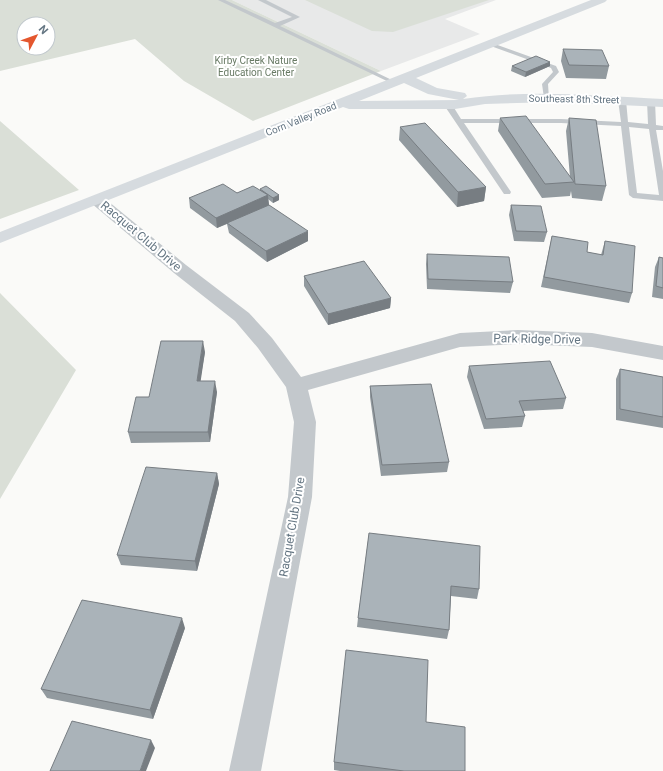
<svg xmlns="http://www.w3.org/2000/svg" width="663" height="771" font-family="Roboto,sans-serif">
<rect width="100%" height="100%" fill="#fafaf8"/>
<path fill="#e8e9e9" d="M 232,0 L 496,0 L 445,19 L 480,34 L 381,71 Z"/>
<path fill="#dadfd7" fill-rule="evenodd" d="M 0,0 L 232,0 L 381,71 L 253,121 L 184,81 L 135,39 L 0,71 ZM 24,24 L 48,24 L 48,48 L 24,48 Z
M 305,0 L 489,0 L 393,32 L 372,31 Z
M 0,121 L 79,190 L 0,219 Z
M 0,293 L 76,370 L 0,499 Z"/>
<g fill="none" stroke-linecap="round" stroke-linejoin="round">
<path fill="#c3c8cc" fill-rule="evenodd" d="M 218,0 L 225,0 L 275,23 L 292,17 L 258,0 L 266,0 L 300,17 L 280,26 L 396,82 L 391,83 Z
M 488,43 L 492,43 L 556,66 L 559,72 L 548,84 L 549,99 L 544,98 L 542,84 L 553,72 L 551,68 L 488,45 Z
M 622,98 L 626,100 L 628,122 L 648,124 L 647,101 L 651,99 L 655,101 L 656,125 L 663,126 L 663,130 L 656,130 L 663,171 L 663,201 L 633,198 L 629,195 L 621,126 L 561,123 L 464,123 L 511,192 L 510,194 L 504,194 L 444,105 L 445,103 L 451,103 L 461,119 L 561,119 L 621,122 L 618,100 ZM 629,127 L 649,129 L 659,195 L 637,193 Z"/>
<path fill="#c3c8cc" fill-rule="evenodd" d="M 97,195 L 103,197 L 186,265 L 249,313 L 272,338 L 301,377 L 460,333 L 518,330 L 592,333 L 663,346 L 663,360 L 592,347 L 518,344 L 460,347 L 308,390 L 316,422 L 312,497 L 261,771 L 229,771 L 288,497 L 294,422 L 286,387 L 258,348 L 235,321 L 174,273 L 91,203 L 89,200 L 91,197 Z"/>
<path fill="#d6dbdf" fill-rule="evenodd" d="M 591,0 L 607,0 L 605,2 L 416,78 L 437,88 L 465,93 L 467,96 L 463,99 C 529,89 597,96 663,99 L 663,107 L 554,102 L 485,104 L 455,109 L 349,109 L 343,107 L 0,243 L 0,232 ZM 404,83 L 428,94 L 459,100 L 359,101 Z"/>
</g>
<path fill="#929a9f" d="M 563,49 L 609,66 L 606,79 L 566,78 L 561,61 Z
M 550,62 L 550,66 L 525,77 L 511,71 L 512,66 Z
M 500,118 L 570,177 L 566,131 L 569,118 L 606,186 L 602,201 L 572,198 L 571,191 L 570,196 L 542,198 L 498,131 Z
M 400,127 L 486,187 L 484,201 L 457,207 L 399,140 Z
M 260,189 L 279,195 L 279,200 L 273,203 L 268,199 L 269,205 L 308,241 L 267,262 L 229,233 L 227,224 L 217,228 L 190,208 L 189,198 L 260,190 Z
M 511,205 L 547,232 L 544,242 L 514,241 L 509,215 Z
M 552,236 L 587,252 L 601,255 L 605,241 L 632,293 L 629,303 L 541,287 Z
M 427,254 L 513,282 L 510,293 L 427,289 L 426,264 Z
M 659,257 L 663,258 L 663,299 L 652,297 L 655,267 Z
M 304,276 L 391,298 L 390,308 L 328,325 L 304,286 Z
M 205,352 L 200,381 L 217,392 L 210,442 L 131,443 L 128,432 L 149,397 Z
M 469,366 L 566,398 L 563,409 L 523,411 L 525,416 L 522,427 L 484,429 L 467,377 Z
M 620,369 L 663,377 L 663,428 L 616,420 L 616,379 Z
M 370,386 L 449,462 L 447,472 L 381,476 L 370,397 Z
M 217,473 L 219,484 L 197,571 L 121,565 L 117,555 Z
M 369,533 L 479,589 L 477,599 L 451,596 L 449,630 L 447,639 L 357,627 L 358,618 Z
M 185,628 L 153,719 L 47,698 L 41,689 Z
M 334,762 L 465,771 L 340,771 L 334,770 Z"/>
<path fill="#777d82" d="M 550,62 L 550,66 L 525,77 L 526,72 Z
M 486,187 L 484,201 L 457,207 L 458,192 Z
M 268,195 L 269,205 L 217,228 L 216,218 Z
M 279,195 L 279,200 L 273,203 L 273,198 Z
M 308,231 L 308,241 L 267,262 L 266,251 Z
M 391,298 L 390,308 L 328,325 L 328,314 Z
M 203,341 L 205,352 L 199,392 L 197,381 Z
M 215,381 L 217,392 L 210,442 L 208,432 Z
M 217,473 L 219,484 L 197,571 L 195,561 Z
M 182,618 L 185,628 L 153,719 L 150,710 Z
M 151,740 L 155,748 L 146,771 L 140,771 Z"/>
<path fill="#aab3b9" stroke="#777d82" d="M 563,49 L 602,50 L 609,66 L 569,65 Z
M 536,56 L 550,62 L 526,72 L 512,66 Z
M 526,116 L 574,182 L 545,184 L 500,118 Z
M 569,118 L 596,120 L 606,186 L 575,184 Z
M 425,123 L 486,187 L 458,192 L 400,127 Z
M 223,184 L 237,193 L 253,186 L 268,195 L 216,218 L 189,198 Z
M 266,186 L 279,195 L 273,198 L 260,189 Z
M 269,205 L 308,231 L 266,251 L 227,223 Z
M 511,205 L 541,206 L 547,232 L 516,231 Z
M 552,236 L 588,242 L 587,252 L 603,255 L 605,241 L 635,246 L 632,293 L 544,277 Z
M 427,254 L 509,257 L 513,282 L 428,279 Z
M 659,257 L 663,258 L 663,288 L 656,286 Z
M 364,261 L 391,298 L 328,314 L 304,276 Z
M 161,341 L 203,341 L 197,381 L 215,381 L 208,432 L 128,432 L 136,397 L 149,397 Z
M 550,361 L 566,398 L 519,401 L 525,416 L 486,419 L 469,366 Z
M 620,369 L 663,377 L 663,417 L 620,409 Z
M 431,384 L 449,462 L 382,465 L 370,386 Z
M 146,467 L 217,473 L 195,561 L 117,555 Z
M 369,533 L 480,546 L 479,589 L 451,586 L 449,630 L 358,618 Z
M 82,600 L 182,618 L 150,710 L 41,689 Z
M 346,650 L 428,660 L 426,722 L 465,727 L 465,771 L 404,771 L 334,762 Z
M 72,721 L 151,740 L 140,771 L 50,771 Z"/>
<g text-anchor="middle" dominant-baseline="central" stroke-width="4" stroke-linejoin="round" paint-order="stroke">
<g font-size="10" fill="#687a64" stroke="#fff">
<text x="256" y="60">Kirby Creek Nature<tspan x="256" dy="12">Education Center</tspan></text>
</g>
<g font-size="10" fill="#657683" stroke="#fff">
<text transform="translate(574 99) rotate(1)">Southeast 8th Street</text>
<text transform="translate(301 119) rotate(-22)">Corn Valley Road</text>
</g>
<g font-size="12" fill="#657683" stroke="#fff">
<text transform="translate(141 236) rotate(40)">Racquet Club Drive</text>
<text transform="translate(537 339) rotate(1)">Park Ridge Drive</text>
<text transform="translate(292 527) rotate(-80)">Racquet Club Drive</text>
</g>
</g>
<g transform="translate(36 36) rotate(49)"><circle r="19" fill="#ffffff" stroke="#c1c8cd"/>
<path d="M0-3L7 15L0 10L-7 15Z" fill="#e4572e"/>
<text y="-6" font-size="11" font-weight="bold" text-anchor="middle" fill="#657683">N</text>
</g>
</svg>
